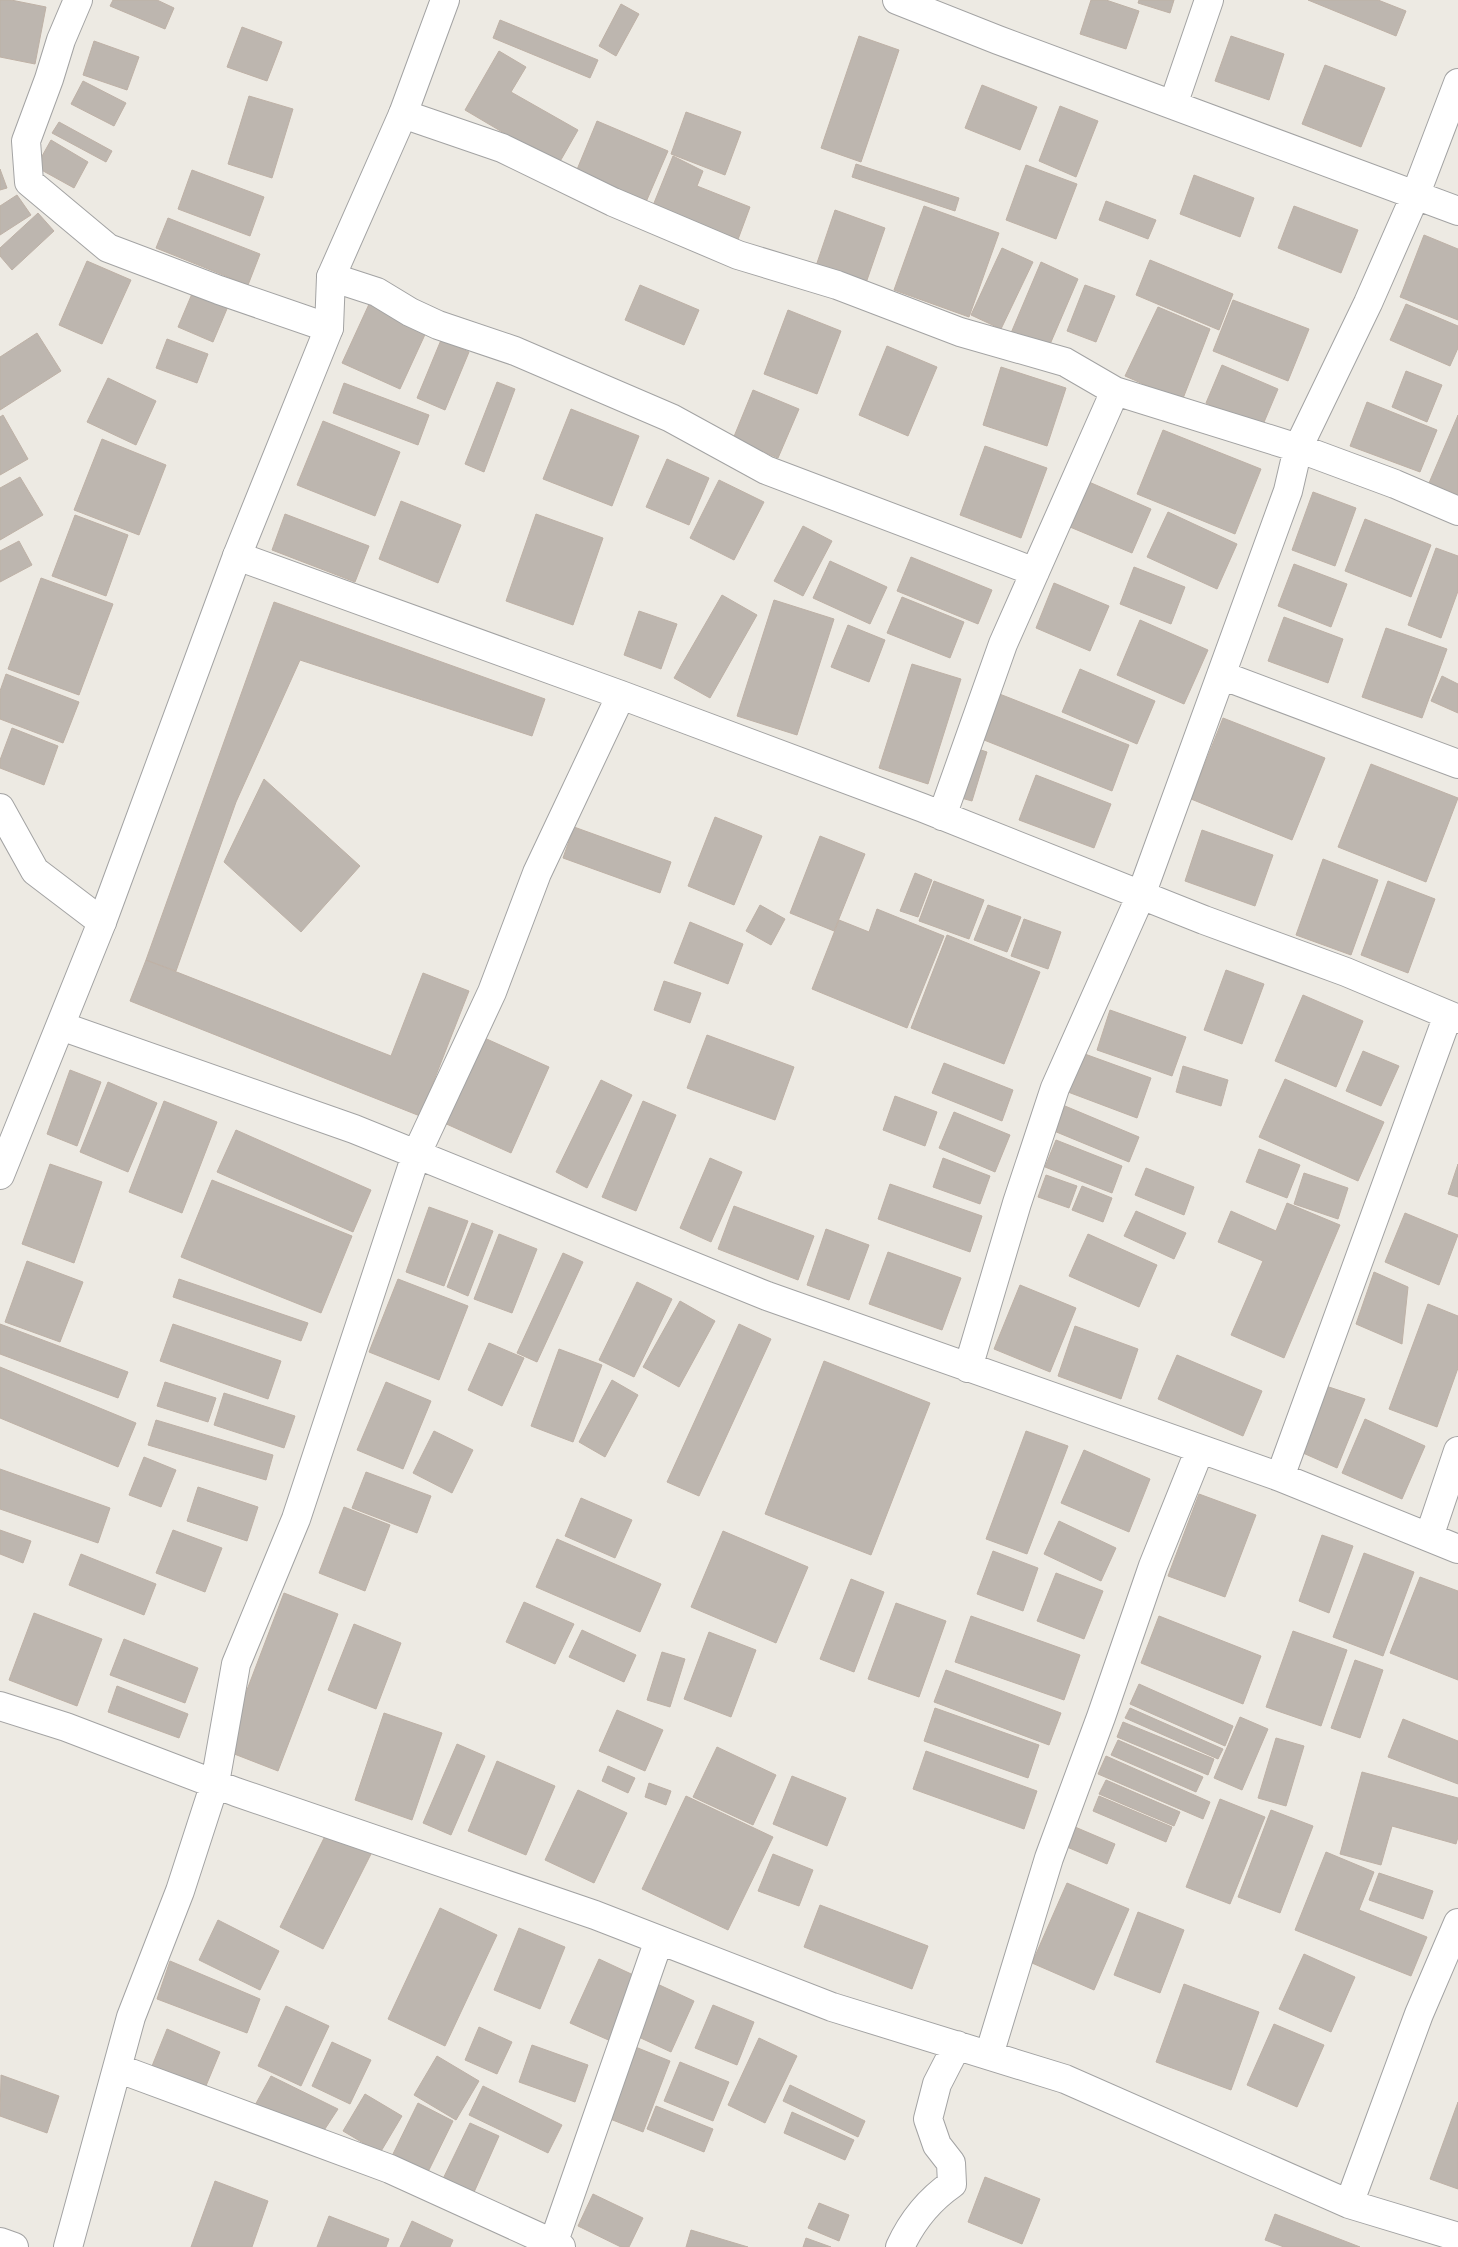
<svg xmlns="http://www.w3.org/2000/svg" width="1458" height="2247" font-family="Poppins,sans-serif">
<rect width="100%" height="100%" fill="#edeae3"/>
<path fill="#bdb6af" stroke="#beb1a6" d="M 0,0 L 11,0 L 46,7 L 35,64 L 0,57 Z
M 113,0 L 157,0 L 174,8 L 165,29 L 110,6 Z
M 1091,0 L 1106,0 L 1139,11 L 1126,49 L 1080,34 Z
M 1139,0 L 1174,0 L 1170,13 L 1138,3 Z
M 1308,0 L 1378,0 L 1406,11 L 1396,36 Z
M 621,4 L 639,14 L 616,56 L 599,46 Z
M 500,20 L 598,60 L 590,78 L 493,38 Z
M 242,27 L 282,42 L 267,81 L 227,67 Z
M 859,36 L 899,50 L 861,162 L 821,148 Z
M 1231,36 L 1284,54 L 1269,100 L 1215,81 Z
M 94,41 L 139,57 L 127,90 L 83,75 Z
M 499,51 L 526,67 L 511,92 L 578,130 L 558,165 L 465,110 Z
M 1325,65 L 1385,88 L 1361,147 L 1302,124 Z
M 83,81 L 126,103 L 114,126 L 71,104 Z
M 982,85 L 1037,107 L 1020,150 L 965,128 Z
M 249,96 L 293,109 L 272,178 L 228,164 Z
M 1060,106 L 1098,121 L 1076,177 L 1039,161 Z
M 686,112 L 741,132 L 725,175 L 671,154 Z
M 597,121 L 668,151 L 646,202 L 576,172 Z
M 59,122 L 112,151 L 106,162 L 52,133 Z
M 51,140 L 88,162 L 74,188 L 36,167 Z
M 673,156 L 703,171 L 697,186 L 750,207 L 737,242 L 652,208 Z
M 856,164 L 959,198 L 955,211 L 852,177 Z
M 1026,165 L 1077,184 L 1056,239 L 1006,220 Z
M 0,169 L 7,188 L 0,190 Z
M 192,170 L 264,197 L 250,236 L 178,209 Z
M 1194,175 L 1254,198 L 1240,237 L 1180,214 Z
M 17,195 L 31,215 L 0,235 L 0,206 Z
M 1106,201 L 1156,220 L 1148,239 L 1099,220 Z
M 924,206 L 999,233 L 969,317 L 894,290 Z
M 1294,206 L 1358,230 L 1341,273 L 1278,248 Z
M 835,210 L 885,228 L 866,283 L 816,266 Z
M 38,213 L 54,231 L 12,270 L 0,256 L 0,248 Z
M 168,218 L 260,254 L 248,285 L 156,248 Z
M 1424,235 L 1458,249 L 1458,320 L 1400,297 Z
M 1002,248 L 1033,262 L 1001,329 L 971,315 Z
M 1150,260 L 1233,294 L 1219,330 L 1136,295 Z
M 87,261 L 131,280 L 102,344 L 59,325 Z
M 1041,262 L 1078,279 L 1048,349 L 1011,333 Z
M 640,285 L 699,310 L 684,345 L 625,320 Z
M 1085,285 L 1115,296 L 1096,342 L 1067,331 Z
M 194,289 L 229,304 L 213,342 L 178,327 Z
M 1233,300 L 1309,329 L 1288,381 L 1213,351 Z
M 370,302 L 428,328 L 400,389 L 342,363 Z
M 1406,304 L 1458,326 L 1458,348 L 1450,366 L 1390,340 Z
M 1158,307 L 1210,329 L 1182,401 L 1125,376 Z
M 788,310 L 841,331 L 817,394 L 764,374 Z
M 37,333 L 61,371 L 0,410 L 0,357 Z
M 167,339 L 208,354 L 197,383 L 156,368 Z
M 441,340 L 469,352 L 445,410 L 417,398 Z
M 887,346 L 937,367 L 908,436 L 859,415 Z
M 1222,365 L 1278,389 L 1262,427 L 1206,403 Z
M 1001,367 L 1066,388 L 1047,446 L 983,425 Z
M 1406,371 L 1442,385 L 1427,422 L 1392,407 Z
M 108,378 L 156,401 L 136,445 L 87,422 Z
M 497,382 L 515,389 L 484,472 L 465,464 Z
M 344,383 L 429,415 L 418,445 L 333,413 Z
M 753,390 L 799,409 L 778,458 L 733,439 Z
M 1367,402 L 1437,430 L 1420,472 L 1350,446 Z
M 571,409 L 639,436 L 612,506 L 543,479 Z
M 3,415 L 28,459 L 0,475 L 0,417 Z
M 1458,415 L 1458,495 L 1429,483 Z
M 323,421 L 400,452 L 375,516 L 297,485 Z
M 1163,430 L 1261,469 L 1235,534 L 1137,494 Z
M 102,439 L 166,465 L 139,535 L 74,510 Z
M 985,446 L 1047,468 L 1021,538 L 960,515 Z
M 667,459 L 709,478 L 689,525 L 646,507 Z
M 20,477 L 43,515 L 0,540 L 0,488 Z
M 719,480 L 764,502 L 734,560 L 690,538 Z
M 1089,482 L 1151,509 L 1132,553 L 1070,527 Z
M 1313,492 L 1356,508 L 1335,566 L 1292,550 Z
M 401,501 L 461,525 L 438,583 L 379,559 Z
M 1168,512 L 1237,544 L 1217,589 L 1147,557 Z
M 285,514 L 369,546 L 355,582 L 272,550 Z
M 536,514 L 603,538 L 573,625 L 506,601 Z
M 75,515 L 128,535 L 106,596 L 52,576 Z
M 1365,519 L 1431,545 L 1411,597 L 1345,571 Z
M 803,526 L 832,541 L 803,596 L 774,581 Z
M 19,541 L 32,565 L 0,582 L 0,551 Z
M 1436,548 L 1458,556 L 1458,591 L 1441,638 L 1408,625 Z
M 911,557 L 992,590 L 978,624 L 897,591 Z
M 830,561 L 887,587 L 870,624 L 813,598 Z
M 1294,564 L 1347,584 L 1331,627 L 1278,606 Z
M 1134,567 L 1185,587 L 1171,624 L 1120,604 Z
M 41,578 L 113,604 L 79,695 L 8,669 Z
M 1054,583 L 1109,606 L 1090,651 L 1036,628 Z
M 722,595 L 757,615 L 710,698 L 674,678 Z
M 902,597 L 964,622 L 950,658 L 887,633 Z
M 774,600 L 834,619 L 797,735 L 737,716 Z
M 274,602 L 545,699 L 532,736 L 300,660 L 236,802 L 176,971 L 146,960 Z
M 639,611 L 677,624 L 661,669 L 624,655 Z
M 1284,617 L 1343,639 L 1328,683 L 1268,661 Z
M 1140,620 L 1208,650 L 1184,704 L 1117,675 Z
M 848,625 L 885,640 L 869,682 L 831,667 Z
M 1386,628 L 1447,649 L 1422,718 L 1362,697 Z
M 912,664 L 961,679 L 928,784 L 879,768 Z
M 1080,669 L 1155,701 L 1137,744 L 1062,712 Z
M 6,674 L 79,702 L 63,743 L 0,719 L 0,691 Z
M 1442,676 L 1458,684 L 1458,713 L 1431,701 Z
M 997,693 L 1129,745 L 1112,791 L 979,738 Z
M 1223,718 L 1325,758 L 1292,840 L 1191,799 Z
M 12,728 L 58,746 L 44,785 L 0,768 L 0,760 Z
M 969,746 L 987,752 L 972,801 L 954,796 Z
M 1371,764 L 1458,798 L 1426,882 L 1338,847 Z
M 1036,775 L 1111,804 L 1094,848 L 1019,820 Z
M 264,779 L 360,866 L 301,932 L 224,862 Z
M 715,817 L 762,836 L 734,905 L 688,886 Z
M 574,827 L 671,862 L 660,893 L 563,858 Z
M 1202,830 L 1273,855 L 1255,906 L 1185,881 Z
M 820,836 L 865,854 L 834,931 L 790,913 Z
M 1323,859 L 1378,880 L 1351,955 L 1296,935 Z
M 915,873 L 932,880 L 918,917 L 900,911 Z
M 934,881 L 984,900 L 969,939 L 919,921 Z
M 1388,881 L 1435,899 L 1408,973 L 1361,955 Z
M 760,905 L 785,919 L 771,945 L 746,931 Z
M 988,905 L 1021,917 L 1007,952 L 974,940 Z
M 877,909 L 944,936 L 907,1028 L 812,989 L 839,920 L 869,932 Z
M 1024,919 L 1061,932 L 1048,969 L 1011,956 Z
M 690,922 L 743,944 L 728,984 L 674,963 Z
M 947,935 L 1040,972 L 1004,1064 L 911,1028 Z
M 146,960 L 391,1056 L 423,973 L 469,991 L 420,1116 L 130,1001 Z
M 1226,970 L 1264,984 L 1242,1044 L 1204,1030 Z
M 664,981 L 701,993 L 690,1023 L 654,1010 Z
M 1303,995 L 1363,1021 L 1336,1087 L 1275,1061 Z
M 1110,1010 L 1186,1037 L 1172,1076 L 1097,1050 Z
M 707,1035 L 794,1067 L 775,1120 L 687,1088 Z
M 480,1036 L 549,1067 L 511,1153 L 442,1122 Z
M 1363,1051 L 1399,1066 L 1381,1106 L 1346,1091 Z
M 1082,1053 L 1151,1078 L 1137,1118 L 1068,1092 Z
M 944,1063 L 1013,1090 L 1002,1121 L 932,1093 Z
M 1183,1066 L 1228,1080 L 1221,1106 L 1176,1092 Z
M 70,1070 L 101,1082 L 77,1146 L 47,1134 Z
M 1285,1079 L 1384,1122 L 1358,1181 L 1259,1137 Z
M 601,1080 L 632,1095 L 587,1188 L 556,1172 Z
M 108,1082 L 157,1103 L 128,1172 L 80,1152 Z
M 895,1096 L 937,1112 L 925,1146 L 883,1130 Z
M 164,1101 L 217,1122 L 182,1213 L 129,1192 Z
M 643,1101 L 676,1115 L 636,1211 L 602,1197 Z
M 1065,1106 L 1139,1137 L 1129,1162 L 1054,1131 Z
M 954,1112 L 1010,1135 L 995,1172 L 939,1148 Z
M 236,1130 L 371,1190 L 353,1232 L 217,1172 Z
M 1056,1140 L 1122,1166 L 1112,1193 L 1045,1167 Z
M 1259,1149 L 1300,1165 L 1287,1198 L 1246,1182 Z
M 710,1158 L 742,1172 L 711,1242 L 680,1228 Z
M 943,1158 L 990,1176 L 980,1204 L 933,1187 Z
M 50,1164 L 102,1182 L 74,1263 L 22,1244 Z
M 1458,1164 L 1458,1197 L 1448,1194 Z
M 1146,1168 L 1194,1187 L 1184,1215 L 1135,1195 Z
M 1304,1173 L 1348,1188 L 1338,1219 L 1294,1204 Z
M 1046,1175 L 1077,1186 L 1069,1208 L 1038,1197 Z
M 212,1180 L 352,1236 L 321,1313 L 181,1257 Z
M 890,1184 L 982,1216 L 970,1252 L 878,1219 Z
M 1082,1186 L 1112,1198 L 1103,1222 L 1072,1210 Z
M 1287,1203 L 1340,1225 L 1284,1358 L 1231,1335 L 1263,1261 L 1218,1242 L 1231,1211 L 1276,1231 Z
M 734,1206 L 814,1236 L 798,1280 L 718,1249 Z
M 429,1207 L 468,1221 L 444,1286 L 406,1272 Z
M 1136,1211 L 1186,1233 L 1174,1259 L 1124,1236 Z
M 1405,1213 L 1458,1235 L 1439,1285 L 1385,1262 Z
M 472,1223 L 493,1231 L 468,1296 L 447,1287 Z
M 826,1229 L 869,1245 L 849,1300 L 807,1285 Z
M 499,1234 L 537,1249 L 512,1313 L 474,1299 Z
M 1088,1234 L 1157,1265 L 1139,1307 L 1069,1276 Z
M 888,1252 L 961,1278 L 942,1330 L 869,1304 Z
M 563,1253 L 583,1262 L 537,1362 L 517,1353 Z
M 27,1261 L 83,1282 L 60,1342 L 5,1322 Z
M 1374,1272 L 1408,1287 L 1402,1344 L 1356,1324 Z
M 179,1279 L 308,1323 L 301,1341 L 173,1297 Z
M 398,1279 L 468,1306 L 439,1380 L 369,1352 Z
M 637,1282 L 672,1299 L 634,1377 L 599,1360 Z
M 1020,1285 L 1076,1308 L 1050,1372 L 994,1349 Z
M 680,1301 L 715,1321 L 679,1387 L 643,1367 Z
M 1428,1304 L 1458,1316 L 1458,1368 L 1437,1427 L 1389,1409 Z
M 0,1324 L 128,1372 L 118,1398 L 0,1354 Z
M 173,1324 L 281,1361 L 268,1399 L 160,1361 Z
M 739,1324 L 771,1339 L 699,1496 L 667,1482 Z
M 1075,1326 L 1138,1349 L 1121,1399 L 1058,1376 Z
M 489,1343 L 524,1358 L 502,1406 L 468,1390 Z
M 559,1349 L 602,1365 L 573,1442 L 531,1426 Z
M 1177,1355 L 1262,1391 L 1243,1436 L 1158,1399 Z
M 824,1361 L 930,1403 L 871,1555 L 765,1514 Z
M 0,1367 L 136,1423 L 118,1467 L 0,1418 Z
M 612,1380 L 638,1395 L 605,1457 L 579,1442 Z
M 165,1382 L 216,1398 L 208,1422 L 157,1406 Z
M 386,1382 L 431,1401 L 403,1469 L 357,1450 Z
M 1326,1386 L 1365,1399 L 1337,1468 L 1303,1453 Z
M 224,1393 L 295,1416 L 284,1448 L 214,1425 Z
M 1365,1419 L 1425,1446 L 1402,1499 L 1342,1473 Z
M 156,1420 L 273,1455 L 266,1480 L 148,1445 Z
M 434,1431 L 473,1450 L 452,1493 L 413,1473 Z
M 1026,1431 L 1068,1446 L 1027,1554 L 986,1539 Z
M 1084,1450 L 1150,1479 L 1129,1532 L 1061,1503 Z
M 144,1457 L 176,1470 L 161,1507 L 129,1495 Z
M 0,1469 L 110,1508 L 98,1543 L 0,1509 Z
M 366,1472 L 431,1496 L 417,1533 L 352,1508 Z
M 198,1487 L 258,1507 L 247,1541 L 187,1521 Z
M 1199,1494 L 1256,1515 L 1225,1597 L 1168,1576 Z
M 581,1498 L 632,1520 L 615,1558 L 565,1536 Z
M 344,1507 L 390,1525 L 365,1591 L 319,1573 Z
M 1059,1521 L 1116,1548 L 1101,1581 L 1044,1554 Z
M 0,1530 L 31,1541 L 23,1563 L 0,1554 Z
M 173,1530 L 222,1548 L 205,1592 L 156,1573 Z
M 723,1531 L 808,1567 L 776,1643 L 691,1607 Z
M 1322,1535 L 1353,1546 L 1329,1613 L 1299,1601 Z
M 557,1539 L 661,1584 L 640,1632 L 536,1587 Z
M 993,1551 L 1038,1568 L 1023,1611 L 977,1594 Z
M 1364,1553 L 1414,1572 L 1383,1656 L 1333,1637 Z
M 81,1554 L 156,1584 L 144,1615 L 69,1585 Z
M 1056,1573 L 1103,1591 L 1084,1639 L 1037,1621 Z
M 1420,1577 L 1458,1591 L 1458,1680 L 1390,1653 Z
M 851,1579 L 884,1592 L 854,1672 L 820,1659 Z
M 284,1593 L 338,1614 L 278,1771 L 224,1750 Z
M 524,1602 L 574,1624 L 555,1664 L 506,1642 Z
M 896,1603 L 946,1621 L 919,1697 L 868,1679 Z
M 34,1613 L 102,1639 L 77,1706 L 9,1680 Z
M 971,1616 L 1080,1655 L 1064,1700 L 955,1662 Z
M 1159,1616 L 1261,1656 L 1243,1704 L 1141,1663 Z
M 354,1624 L 401,1643 L 376,1709 L 328,1690 Z
M 582,1630 L 636,1655 L 624,1682 L 569,1657 Z
M 1293,1631 L 1347,1650 L 1321,1726 L 1266,1707 Z
M 709,1632 L 756,1650 L 731,1717 L 684,1699 Z
M 124,1639 L 198,1668 L 185,1703 L 110,1675 Z
M 662,1652 L 685,1659 L 670,1707 L 647,1700 Z
M 1355,1660 L 1383,1670 L 1360,1738 L 1331,1728 Z
M 946,1670 L 1061,1713 L 1049,1745 L 934,1702 Z
M 1139,1684 L 1233,1726 L 1225,1746 L 1130,1704 Z
M 117,1686 L 188,1714 L 179,1738 L 108,1712 Z
M 935,1708 L 1039,1745 L 1028,1778 L 924,1741 Z
M 1130,1708 L 1223,1749 L 1218,1759 L 1125,1718 Z
M 617,1710 L 663,1730 L 645,1771 L 599,1751 Z
M 384,1713 L 442,1733 L 412,1820 L 355,1800 Z
M 1240,1717 L 1268,1729 L 1242,1790 L 1214,1778 Z
M 1403,1719 L 1458,1741 L 1458,1784 L 1388,1757 Z
M 1123,1722 L 1214,1759 L 1208,1775 L 1117,1737 Z
M 1276,1738 L 1304,1746 L 1286,1806 L 1258,1798 Z
M 1118,1740 L 1203,1777 L 1196,1792 L 1111,1755 Z
M 457,1744 L 485,1756 L 451,1835 L 423,1823 Z
M 717,1747 L 776,1775 L 753,1825 L 693,1797 Z
M 926,1751 L 1037,1791 L 1024,1829 L 913,1789 Z
M 1106,1756 L 1210,1802 L 1203,1819 L 1098,1774 Z
M 497,1761 L 555,1786 L 526,1855 L 468,1831 Z
M 608,1766 L 635,1778 L 628,1793 L 602,1781 Z
M 1362,1772 L 1458,1798 L 1458,1837 L 1456,1844 L 1392,1826 L 1381,1865 L 1340,1854 Z
M 792,1776 L 846,1798 L 827,1846 L 773,1824 Z
M 1106,1780 L 1180,1812 L 1174,1826 L 1099,1794 Z
M 649,1783 L 671,1791 L 666,1805 L 645,1797 Z
M 578,1790 L 627,1813 L 594,1883 L 545,1860 Z
M 686,1796 L 773,1837 L 728,1930 L 642,1889 Z
M 1099,1796 L 1172,1827 L 1166,1842 L 1093,1811 Z
M 1220,1799 L 1265,1817 L 1230,1904 L 1186,1887 Z
M 1271,1810 L 1313,1826 L 1280,1913 L 1238,1897 Z
M 1075,1827 L 1115,1844 L 1107,1864 L 1067,1847 Z
M 327,1832 L 371,1854 L 323,1949 L 280,1927 Z
M 1326,1852 L 1374,1872 L 1359,1910 L 1427,1937 L 1411,1976 L 1295,1930 Z
M 773,1854 L 813,1870 L 799,1906 L 758,1891 Z
M 1379,1873 L 1433,1891 L 1423,1919 L 1369,1900 Z
M 1067,1883 L 1129,1909 L 1094,1990 L 1032,1963 Z
M 820,1905 L 928,1946 L 912,1989 L 804,1947 Z
M 440,1908 L 497,1935 L 445,2046 L 388,2019 Z
M 1138,1912 L 1184,1930 L 1160,1993 L 1114,1975 Z
M 218,1920 L 279,1951 L 260,1990 L 199,1960 Z
M 519,1928 L 565,1947 L 540,2009 L 494,1990 Z
M 1304,1954 L 1355,1977 L 1331,2032 L 1279,2009 Z
M 599,1959 L 642,1979 L 613,2042 L 570,2023 Z
M 170,1961 L 260,1999 L 247,2033 L 157,1999 Z
M 653,1982 L 694,2001 L 671,2052 L 630,2033 Z
M 1184,1984 L 1259,2012 L 1231,2090 L 1156,2062 Z
M 713,2005 L 754,2022 L 737,2065 L 695,2048 Z
M 286,2006 L 329,2026 L 301,2086 L 258,2066 Z
M 1274,2024 L 1324,2045 L 1297,2107 L 1247,2085 Z
M 479,2027 L 512,2042 L 497,2074 L 465,2060 Z
M 167,2029 L 220,2052 L 203,2093 L 150,2071 Z
M 759,2038 L 797,2056 L 765,2123 L 728,2105 Z
M 332,2042 L 371,2060 L 350,2104 L 312,2086 Z
M 628,2044 L 670,2061 L 643,2132 L 600,2115 Z
M 532,2045 L 588,2065 L 575,2102 L 519,2082 Z
M 437,2056 L 479,2081 L 456,2120 L 414,2095 Z
M 680,2062 L 729,2082 L 713,2121 L 664,2101 Z
M 1,2075 L 59,2096 L 47,2133 L 0,2116 Z
M 271,2076 L 338,2109 L 321,2135 L 254,2107 Z
M 790,2085 L 865,2121 L 858,2137 L 783,2101 Z
M 483,2086 L 562,2125 L 548,2153 L 469,2115 Z
M 365,2094 L 402,2116 L 380,2153 L 343,2131 Z
M 1458,2102 L 1458,2189 L 1430,2179 Z
M 418,2103 L 453,2121 L 427,2174 L 392,2156 Z
M 656,2106 L 713,2129 L 704,2152 L 647,2129 Z
M 792,2112 L 854,2140 L 845,2160 L 784,2133 Z
M 470,2123 L 499,2136 L 471,2199 L 441,2183 Z
M 985,2177 L 1040,2199 L 1022,2244 L 968,2222 Z
M 215,2181 L 268,2201 L 252,2247 L 191,2247 Z
M 593,2194 L 643,2218 L 629,2247 L 621,2247 L 578,2226 Z
M 819,2203 L 849,2215 L 839,2241 L 808,2228 Z
M 1275,2214 L 1360,2247 L 1284,2247 L 1265,2240 Z
M 329,2216 L 389,2239 L 386,2247 L 317,2247 Z
M 412,2221 L 453,2240 L 450,2247 L 400,2247 Z
M 691,2230 L 748,2247 L 686,2247 Z
M 806,2238 L 831,2247 L 803,2247 Z"/>
<g fill="none" stroke-linecap="round" stroke-linejoin="round">
<defs>
<path id="minor" d="M 78,0 L 61,40 L 49,79 L 26,141 L 29,182 L 108,248 L 219,290 L 329,328
M 897,0 L 998,40 L 1458,211
M 1173,105 L 1209,0
M 403,114 L 502,148 L 613,202 L 738,255 L 837,285 L 960,332 L 1065,362 L 1115,391 L 1298,448 L 1395,484 L 1458,511
M 331,277 L 377,292 L 410,312 L 438,325 L 515,351 L 671,418 L 766,470 L 1035,572
M 237,556 L 621,695 L 923,808 L 1204,920 L 1346,972 L 1458,1019
M 1221,675 L 1458,764
M 0,808 L 35,871 L 102,922
M 942,816 L 1003,644 L 1115,391
M 61,1026 L 354,1129 L 767,1296 L 1280,1477 L 1458,1549
M 968,1368 L 1017,1203 L 1055,1088 L 1141,895 L 1288,491 L 1298,448 L 1368,303 L 1415,196 L 1458,83
M 1280,1477 L 1448,1015
M 1429,1537 L 1458,1451
M 0,1706 L 66,1727 L 236,1792 L 595,1915 L 832,2007 L 1065,2079 L 1349,2204 L 1458,2237
M 989,2055 L 1049,1858 L 1101,1717 L 1153,1566 L 1200,1449
M 117,2068 L 390,2169 L 561,2247
M 1349,2204 L 1419,2014 L 1458,1923
M 0,2242 L 14,2247
M 68,2247 L 131,2017 L 180,1891 L 215,1783 L 236,1664 L 296,1519 L 416,1155 L 492,992 L 537,873 L 621,695
M 552,2247 L 659,1940
M 900,2247 C 912,2221 929,2200 952,2184 L 951,2163 L 937,2145 L 928,2119 L 937,2084 L 957,2045"/>
<path id="tertiary" d="M 0,1175 L 102,922 L 237,556 L 329,328 L 331,277 L 403,114 L 445,0"/>
</defs>
<use href="#minor" stroke="#a3a3a3" stroke-width="30"/>
<use href="#tertiary" stroke="#a3a3a3" stroke-width="30"/>
<use href="#minor" stroke="#fff" stroke-width="28"/>
<use href="#tertiary" stroke="#fff" stroke-width="28"/>
</g>
</svg>
